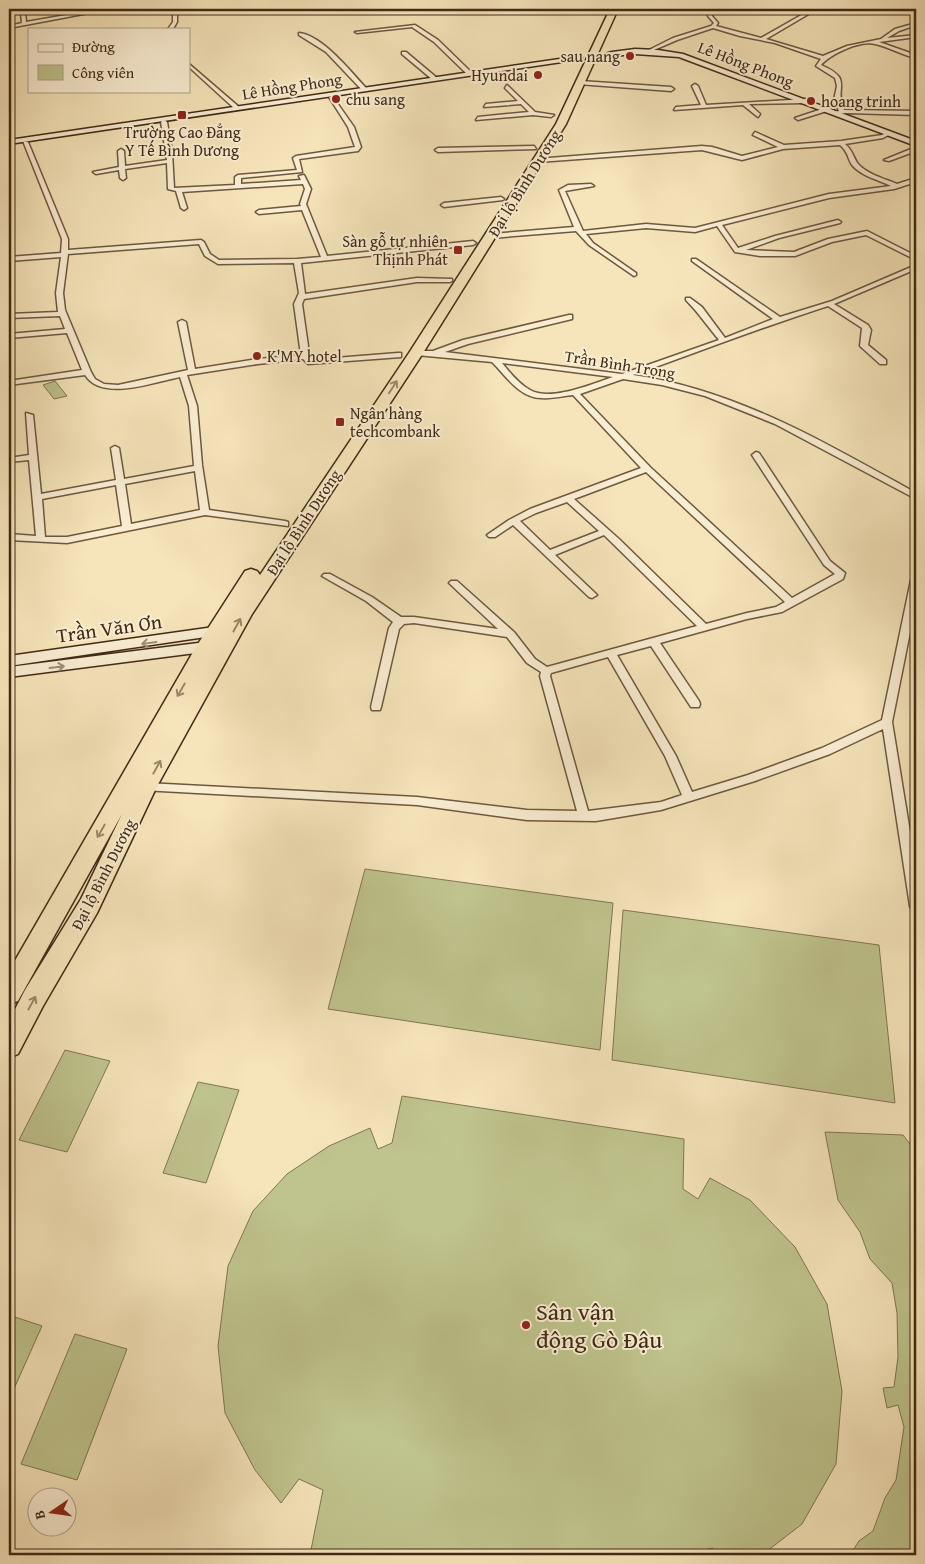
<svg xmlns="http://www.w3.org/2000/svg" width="925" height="1564" font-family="'Gentium Book Plus',serif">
<rect width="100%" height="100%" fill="#f6e4ba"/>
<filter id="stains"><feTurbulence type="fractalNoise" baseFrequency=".004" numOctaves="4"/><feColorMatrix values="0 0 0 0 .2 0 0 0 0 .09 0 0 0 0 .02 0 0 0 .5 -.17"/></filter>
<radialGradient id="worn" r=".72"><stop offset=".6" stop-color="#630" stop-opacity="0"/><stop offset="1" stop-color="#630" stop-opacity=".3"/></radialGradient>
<path fill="#bfc38d" stroke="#807652" d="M 55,381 L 67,396 L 54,399 L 43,385 Z
M 365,869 L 613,903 L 600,1050 L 328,1009 Z
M 623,910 L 879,945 L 895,1103 L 612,1060 Z
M 65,1050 L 110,1061 L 67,1152 L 19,1140 Z
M 198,1082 L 239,1090 L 206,1183 L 163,1173 Z
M 402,1096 L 684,1139 L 683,1189 L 698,1199 L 710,1178 L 750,1200 L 795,1247 L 827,1304 L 842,1391 L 836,1464 L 802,1524 L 762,1555 L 718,1555 L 713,1548 L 690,1553 L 690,1555 L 310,1555 L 323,1490 L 299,1479 L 281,1503 L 255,1470 L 225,1413 L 218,1346 L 228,1266 L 253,1211 L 287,1174 L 329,1146 L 370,1128 L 378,1149 L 392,1143 Z
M 825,1132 L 903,1135 L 916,1152 L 916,1555 L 850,1555 L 859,1541 L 873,1531 L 885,1498 L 896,1480 L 904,1427 L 898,1405 L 887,1408 L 883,1388 L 894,1387 L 898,1357 L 897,1313 L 892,1283 L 870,1259 L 860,1232 L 838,1200 Z
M 9,1315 L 42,1326 L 9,1400 Z
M 75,1334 L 127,1349 L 77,1480 L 21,1464 Z"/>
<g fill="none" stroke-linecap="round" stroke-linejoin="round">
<defs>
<path id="street" d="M 101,9 L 110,9 L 9,28 L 9,26 L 22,23 L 21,13 L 9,14 L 9,12 L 25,11 L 26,22 Z
M 173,9 L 177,9 L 177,22 L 173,29 L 168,29 L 173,22 Z
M 706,9 L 710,9 L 712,16 L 718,23 L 716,26 L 761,38 L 812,9 L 817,9 L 766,39 L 823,56 L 847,46 L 881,39 L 895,29 L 916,23 L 916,25 L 899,31 L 887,38 L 916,35 L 916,37 L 879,42 L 916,55 L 916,58 C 902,55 889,47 875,44 C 860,40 831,54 821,65 C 855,80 833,86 844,110 L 916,111 L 916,115 L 848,113 L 834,114 L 834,112 L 839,111 L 834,100 L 837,86 L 835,78 L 816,66 L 821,59 L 775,43 L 740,36 L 713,28 L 677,40 L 647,53 L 647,51 L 673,38 L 711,26 L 714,23 L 708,16 Z
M 415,25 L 438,40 L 472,73 L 472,75 L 468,75 L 434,42 L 412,27 L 357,33 L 355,32 Z
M 299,33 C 322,35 351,72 366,88 L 366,90 L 362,90 L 326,52 L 299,35 Z
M 402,52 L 406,52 L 437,78 L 437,80 L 433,80 L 402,54 Z
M 189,64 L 239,107 L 239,109 L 235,109 L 189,67 Z
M 580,81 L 671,87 L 674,89 L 671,91 L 578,84 Z
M 695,84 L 698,86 L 706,105 L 806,99 L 809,101 L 806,103 L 749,104 L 760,114 L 758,117 L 743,105 L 674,110 L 676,107 L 701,105 L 692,86 Z
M 507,85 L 535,112 L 554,115 L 551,117 L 533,115 L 476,120 L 478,117 L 529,112 L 521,104 L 484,107 L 486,104 L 518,101 L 505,88 Z
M 329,97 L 333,97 L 354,127 L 361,147 L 358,151 L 299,159 L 302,172 L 241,178 L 241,184 L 301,180 L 299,176 L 304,175 L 311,189 L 306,204 L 327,256 L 473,241 L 476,243 L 473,245 L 301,263 L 305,294 L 417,278 L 452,279 L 452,281 L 450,282 L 417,282 L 304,299 L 302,304 L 310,360 L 398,353 L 401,353 L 401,357 L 308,364 L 303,359 L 258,364 L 187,375 L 197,406 L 202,465 L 209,510 L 285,521 L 288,522 L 288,526 L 205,515 L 67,543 L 9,540 L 9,534 L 36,536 L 29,460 L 9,462 L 9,458 L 29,455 L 26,413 L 33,415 L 41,494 L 116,480 L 111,448 L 115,446 L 119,448 L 124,479 L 194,466 L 189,406 L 180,377 C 154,382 102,402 85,375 L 9,385 L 9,381 L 82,370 L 67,333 L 9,338 L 9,334 L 65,329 L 60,316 L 9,318 L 9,314 L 58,312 L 56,293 L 61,257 L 9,261 L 9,257 L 61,253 L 62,239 L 23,141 L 28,142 L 68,239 L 68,250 L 201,240 L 204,242 L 210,254 L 219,260 L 297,259 L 321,257 L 302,210 L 259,214 L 256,212 L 259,210 L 301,206 L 300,204 L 305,189 L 303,184 L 182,192 L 187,208 L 184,210 L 181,208 L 176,191 L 168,189 L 167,163 L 125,169 L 126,178 L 123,180 L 120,178 L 119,170 L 96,174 L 93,172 L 119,167 L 118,151 L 121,149 L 124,151 L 125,166 L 167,160 L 161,122 L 164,120 L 167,122 L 172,152 L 174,188 L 235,185 L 235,177 L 238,175 L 297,170 L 293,158 L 296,156 L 355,147 L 348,127 ZM 199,244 L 205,256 L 218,264 L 294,263 L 299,293 L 294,304 L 301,355 L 258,359 L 195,369 L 186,322 L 182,320 L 178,322 L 188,370 L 118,385 L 104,384 L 95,379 L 91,372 L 65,310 L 63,293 L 68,254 ZM 195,471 L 200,510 L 131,524 L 125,484 ZM 116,485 L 122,526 L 67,537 L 45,537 L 42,499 Z
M 828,107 L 830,110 L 798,120 L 795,118 Z
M 889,131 L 892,133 L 883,138 L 845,144 C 853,151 853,157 858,164 C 867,174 885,179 897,184 L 916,178 L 916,182 L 894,189 L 829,198 L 722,225 L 738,248 L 775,236 L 838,220 L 841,222 L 840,223 L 779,238 L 746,250 L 794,252 L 828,239 L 867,231 L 916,256 L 916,260 L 866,235 L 832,242 L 795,256 L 760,256 L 735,252 L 717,226 L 695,232 L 646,228 L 586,234 L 593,243 L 636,273 L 636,275 L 634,276 L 589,245 L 576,231 L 491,238 L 488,236 L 491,234 L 574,227 L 559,190 L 568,185 L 591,184 L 594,186 L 565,191 L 583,231 L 646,224 L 695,228 L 829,194 L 891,186 C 879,180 861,176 852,165 C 847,157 849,153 840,145 L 783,149 L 742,160 L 702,150 L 538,162 L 536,159 L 702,146 L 712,147 L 742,156 L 778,147 L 753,135 L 755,132 L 784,145 L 841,141 L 882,135 Z
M 534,146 L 536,149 L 438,152 L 435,150 L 438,148 Z
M 916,147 L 916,151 L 889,161 L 884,160 Z
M 501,197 L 504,199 L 503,200 L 444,207 L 441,205 L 444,203 Z
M 692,259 L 696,259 L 780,317 L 832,301 L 916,265 L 916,269 L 834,304 L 868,325 L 871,330 L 868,345 L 886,360 L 886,364 L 880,364 L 860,346 L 862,328 L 828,306 C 762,327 698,352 633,375 C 737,390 825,443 916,493 L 916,499 L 775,424 L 705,396 L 662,385 L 623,379 L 580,394 L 650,467 L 792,598 L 835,574 L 824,565 L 752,455 L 756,452 L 759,453 L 830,561 L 845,573 L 843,579 L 782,612 L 747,619 L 660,643 L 699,701 L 700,704 L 699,707 L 691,707 L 651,646 L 617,655 L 676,756 L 692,792 L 748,775 L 822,748 L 882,720 L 911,580 L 916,577 L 916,602 L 892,722 L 916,869 L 916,911 L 912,910 L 910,906 L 883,729 L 830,754 L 755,781 L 661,810 L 596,821 L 527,820 L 417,805 L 142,790 L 140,787 L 142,784 L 146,783 L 417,797 L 527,810 L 577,811 L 540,676 L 541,672 L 527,663 L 507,637 L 414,623 L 404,624 L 399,629 L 381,707 L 380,710 L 372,710 L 371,707 L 389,628 L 393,622 L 366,601 L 322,576 L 324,574 L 330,574 L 372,597 L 401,617 L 414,617 L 498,629 L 449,583 L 451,581 L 457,581 L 514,632 L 535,659 L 547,667 L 697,626 L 604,535 L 555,555 L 595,593 L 597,595 L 592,598 L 589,597 L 513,525 L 495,537 L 489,537 L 487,535 L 509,520 L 530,509 L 641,468 L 573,395 C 563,396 552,399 541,398 C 520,398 506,376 492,362 L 416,355 L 412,353 L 416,351 L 433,351 L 463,340 L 569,315 L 572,315 L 572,319 L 468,344 L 445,352 L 622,374 L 719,340 L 696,311 L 686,300 L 686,298 L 690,298 L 702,307 L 725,338 L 773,319 L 692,261 ZM 502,363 L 613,377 C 592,384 550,402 530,390 C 519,384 510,373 502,363 ZM 646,472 L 785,602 L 776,607 L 747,613 L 706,624 L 619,539 L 574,499 ZM 567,502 L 599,531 L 550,550 L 520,521 L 536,513 ZM 608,657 L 665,756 L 682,795 L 661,802 L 588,811 L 550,676 L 551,673 Z"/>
<path id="secondary" d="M 635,49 L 658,50 L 683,54 L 916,141 L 916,146 L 679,57 L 635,54 L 612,56 L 590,62 L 586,60 L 612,52 Z
M 580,56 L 582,57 L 582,59 L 9,144 L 9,140 Z
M 214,627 L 219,629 L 221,632 L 219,635 L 9,666 L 9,656 Z
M 206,642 L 211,643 L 213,647 L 211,651 L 9,677 L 9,667 Z"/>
<path id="highway" d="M 610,9 L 618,9 L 566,124 L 423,353 L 252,614 L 156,788 L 97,913 L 43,1006 L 18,1054 L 9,1058 L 9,1021 L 25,990 L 81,899 L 122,814 L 18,1001 L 9,1004 L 9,971 L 196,647 L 245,571 L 251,569 L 257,571 L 260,575 L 258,578 L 409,353 L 556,124 Z"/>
</defs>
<use href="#street" stroke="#6e583f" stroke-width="3"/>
<use href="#secondary" stroke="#402a16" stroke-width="3"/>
<use href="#highway" stroke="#402a16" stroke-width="3"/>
<use href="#street" fill="#f9edd2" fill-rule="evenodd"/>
<use href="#secondary" fill="#f9edd2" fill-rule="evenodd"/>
<use href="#highway" fill="#f6e4ba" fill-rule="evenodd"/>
</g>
<defs><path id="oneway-shaft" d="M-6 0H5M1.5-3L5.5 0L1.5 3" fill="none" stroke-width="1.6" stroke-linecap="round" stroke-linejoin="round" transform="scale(1.25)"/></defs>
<g stroke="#9b8768">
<use href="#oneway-shaft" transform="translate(393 387) rotate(-57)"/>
<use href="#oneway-shaft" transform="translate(237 625) rotate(-61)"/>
<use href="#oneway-shaft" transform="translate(181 690) rotate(120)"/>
<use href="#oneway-shaft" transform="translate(157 767) rotate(-61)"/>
<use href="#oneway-shaft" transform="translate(101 831) rotate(120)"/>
<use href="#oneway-shaft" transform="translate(32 1003) rotate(-61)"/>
</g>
<g stroke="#9c8c74">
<use href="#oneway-shaft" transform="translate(149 643) rotate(172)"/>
<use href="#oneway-shaft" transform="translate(57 667) rotate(-7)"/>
</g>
<g fill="#8f2418" stroke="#f9edd2" stroke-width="2">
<circle cx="630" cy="56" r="5"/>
<circle cx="538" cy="75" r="5"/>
<circle cx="336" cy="99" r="5"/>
<circle cx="811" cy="101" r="5"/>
<rect x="177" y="110" width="10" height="10" rx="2.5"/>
<rect x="453" y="245" width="10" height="10" rx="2.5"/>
<circle cx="257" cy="356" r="5"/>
<rect x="335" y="417" width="10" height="10" rx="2.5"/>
<circle cx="526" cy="1325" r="5"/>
</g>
<g text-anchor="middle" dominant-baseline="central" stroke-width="4" stroke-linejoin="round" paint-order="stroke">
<g font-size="16" fill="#402a16" stroke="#f9edd2" text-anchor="start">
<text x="620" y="56" text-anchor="end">sau nang</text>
<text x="528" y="75" text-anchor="end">Hyundai</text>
<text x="346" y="99">chu sang</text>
<text x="821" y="101">hoang trinh</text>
<text x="182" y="132" text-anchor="middle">Trường Cao Đẳng<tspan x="182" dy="18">Y Tế Bình Dương</tspan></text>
<text x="448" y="241" text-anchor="end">Sàn gỗ tự nhiên<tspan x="448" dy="18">Thịnh Phát</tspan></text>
<text x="267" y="356">K'MY hotel</text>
<text x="350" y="413">Ngân hàng<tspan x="350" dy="18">techcombank</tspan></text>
</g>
<g font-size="16" fill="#402a16" stroke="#f9edd2">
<text transform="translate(746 64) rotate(21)">Lê Hồng Phong</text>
<text transform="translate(292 86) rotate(-9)">Lê Hồng Phong</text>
<text transform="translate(524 183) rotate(-58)">Đại lộ Bình Dương</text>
<text transform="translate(620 364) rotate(9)">Trần Bình Trọng</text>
<text transform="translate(303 522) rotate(-57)">Đại lộ Bình Dương</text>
<text transform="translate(103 874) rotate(-63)">Đại lộ Bình Dương</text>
</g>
<g font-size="20" fill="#402a16" stroke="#f9edd2">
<text transform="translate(109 628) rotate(-8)">Trần Văn Ơn</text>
</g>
<g font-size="24" fill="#402a16" stroke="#f9edd2" text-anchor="start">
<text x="536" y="1311">Sân vận<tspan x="536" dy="28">động Gò Đậu</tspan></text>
</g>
</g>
<rect width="925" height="1564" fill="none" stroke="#f6e4ba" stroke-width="30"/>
<rect x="10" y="10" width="905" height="1544" fill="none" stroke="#402a16" stroke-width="2.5"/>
<rect x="15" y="15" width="895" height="1534" fill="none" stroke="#402a16"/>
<rect x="28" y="28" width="162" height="65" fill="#f9edd2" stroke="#af9f87"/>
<rect x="38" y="44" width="25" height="8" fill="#f9edd2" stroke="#af9f87"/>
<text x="72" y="52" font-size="15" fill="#402a16">Đường</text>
<rect x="38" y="65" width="25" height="15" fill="#bfc38d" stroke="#af9f87"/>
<text x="72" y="78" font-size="15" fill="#402a16">Công viên</text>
<g transform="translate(52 1512) rotate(257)"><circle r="24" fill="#f9edd2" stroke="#af9f87"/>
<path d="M0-4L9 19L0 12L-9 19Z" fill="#8f2418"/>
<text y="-8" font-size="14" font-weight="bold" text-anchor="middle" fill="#402a16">B</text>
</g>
<rect width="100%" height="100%" filter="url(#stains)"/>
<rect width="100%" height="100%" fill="url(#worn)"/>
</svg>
